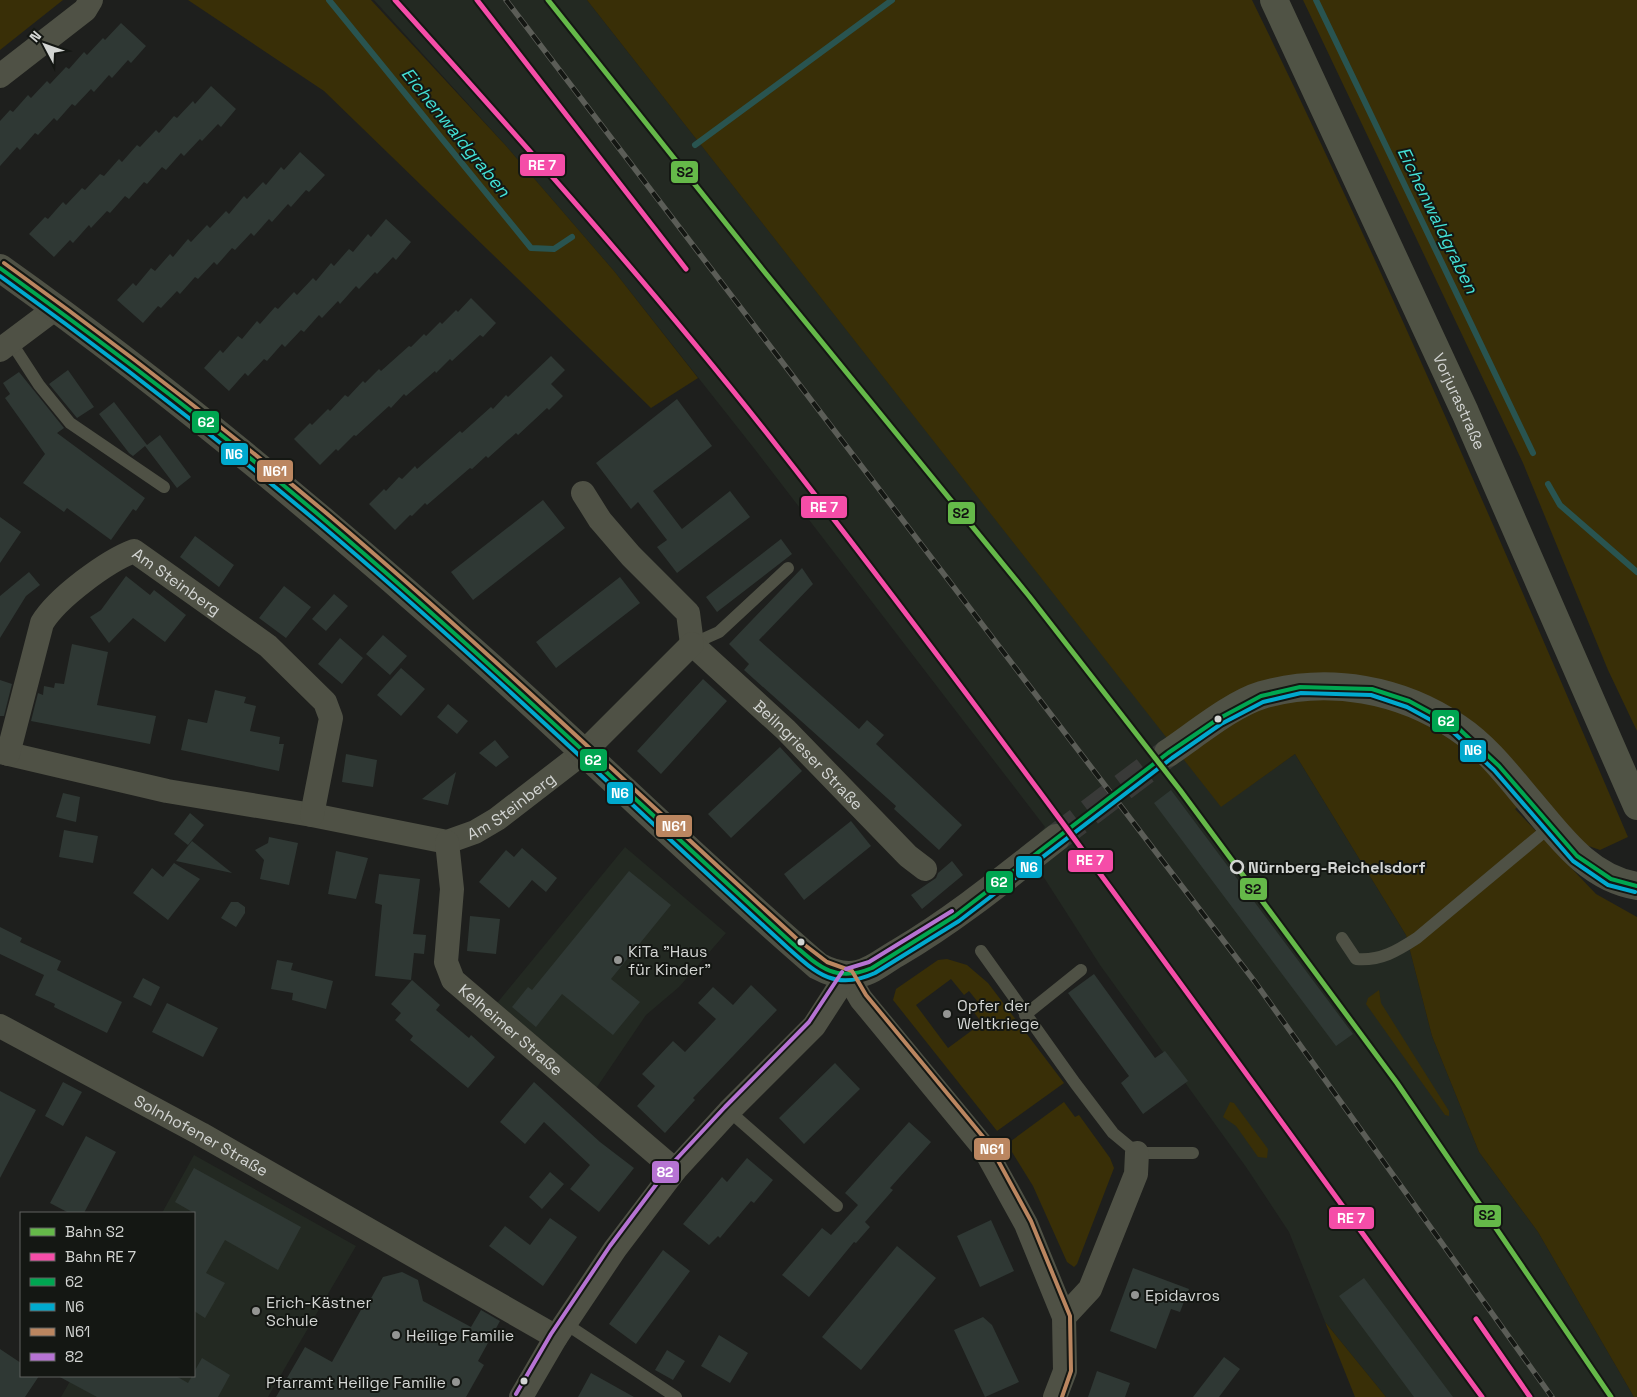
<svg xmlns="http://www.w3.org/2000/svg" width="1637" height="1397" font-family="'Space Grotesk',sans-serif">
<rect width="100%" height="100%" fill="#1e1f1d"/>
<path fill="#232922" d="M 374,0 L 587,0 L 1221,806 L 1295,754 L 1406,935 L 1432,1036 L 1479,1152 L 1538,1232 L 1634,1397 L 1386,1397 L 1325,1322 L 1289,1232 L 1246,1167 L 1100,965 L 1025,848 L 1045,827 L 753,447 L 614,271 L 507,147 Z
M 625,847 L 726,933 L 679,987 L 646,1015 L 593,1093 L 493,1008 Z
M 194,1155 L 356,1246 L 268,1397 L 61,1397 L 73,1376 L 194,1376 L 194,1213 L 162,1213 Z"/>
<path fill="#392f07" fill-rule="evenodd" d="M 0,0 L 63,0 L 0,50 Z
M 188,0 L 371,0 L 507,147 L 614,271 L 698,378 L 651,408 L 324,91 Z
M 587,0 L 1252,0 C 1387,275 1507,556 1628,837 L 1600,850 L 1583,844 L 1538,794 L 1515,809 L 1596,894 L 1637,917 L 1637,1397 L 1634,1397 L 1538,1232 L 1479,1152 L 1432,1036 L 1406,935 L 1295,754 L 1221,807 Z
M 1303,0 L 1637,0 L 1637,731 L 1608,670 L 1523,463 Z
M 947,959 L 967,965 L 988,983 L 1064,1083 L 997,1131 L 893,1000 L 896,989 L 938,960 ZM 951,979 L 964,995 L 969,991 L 977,1001 L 970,1007 L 982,1023 L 948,1048 L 916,1005 Z
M 1379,990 L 1381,1003 L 1449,1111 L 1449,1116 L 1445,1115 L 1366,1004 L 1368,998 Z
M 1064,1102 L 1075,1117 L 1079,1115 L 1110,1158 L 1114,1168 L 1077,1264 L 1074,1267 L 1067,1262 L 1033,1186 L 1007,1144 Z
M 1230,1102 L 1234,1103 L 1268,1149 L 1267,1158 L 1258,1157 L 1236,1126 L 1223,1117 Z
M 1325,1322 L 1386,1397 L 1355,1397 Z"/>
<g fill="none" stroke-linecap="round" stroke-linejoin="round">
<path stroke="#295450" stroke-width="6" d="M 329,0 L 531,248 L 554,249 L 572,237
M 1316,0 L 1533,453
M 695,145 L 892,0
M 1548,484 L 1560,505 L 1637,572"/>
</g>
<path fill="#2f3834" d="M 121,23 L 146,46 L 131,63 L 128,60 L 112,78 L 109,75 L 94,92 L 91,89 L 75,106 L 72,104 L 57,121 L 54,118 L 38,135 L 35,133 L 20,150 L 17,147 L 0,166 L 0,121 L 10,110 L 13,112 L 28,95 L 31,98 L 47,81 L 50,84 L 66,67 L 69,69 L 84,52 L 87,55 L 103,38 L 105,40 Z
M 211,86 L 236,109 L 221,127 L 218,124 L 202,141 L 200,139 L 184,156 L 181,153 L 166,170 L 162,167 L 147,184 L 144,182 L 129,199 L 125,196 L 110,213 L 107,211 L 91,228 L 89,225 L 73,243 L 70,240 L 54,257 L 29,234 L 45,217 L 48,219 L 63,202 L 66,205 L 82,188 L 85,190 L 100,174 L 104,176 L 119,159 L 122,162 L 137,145 L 140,147 L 156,130 L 159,133 L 174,116 L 177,118 L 193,101 L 195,104 Z
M 300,152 L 325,175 L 309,192 L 306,190 L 291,207 L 288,204 L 272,222 L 269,219 L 254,236 L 251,233 L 235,250 L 232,248 L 217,265 L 214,262 L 198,279 L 195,277 L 180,294 L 177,291 L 161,308 L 158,306 L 143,323 L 117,300 L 133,283 L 136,286 L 151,268 L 155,271 L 170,254 L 173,257 L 188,239 L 191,242 L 207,225 L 210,228 L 226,211 L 229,214 L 244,196 L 247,199 L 263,182 L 266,185 L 281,167 L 284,170 Z
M 386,219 L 411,242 L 396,260 L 393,257 L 377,274 L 375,272 L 359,289 L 356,286 L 340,304 L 338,301 L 322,318 L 319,315 L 304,332 L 301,330 L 285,347 L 282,344 L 267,361 L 264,359 L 248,376 L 245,373 L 229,391 L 204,368 L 220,350 L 223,353 L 238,336 L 242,339 L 257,321 L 260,324 L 275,307 L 278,309 L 294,292 L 297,295 L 313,278 L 316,281 L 331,263 L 334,266 L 349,249 L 353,252 L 368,234 L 371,237 Z
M 471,298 L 496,323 L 483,337 L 480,335 L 452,361 L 450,359 L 436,373 L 435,371 L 406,396 L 404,394 L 391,408 L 389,406 L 356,436 L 354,435 L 338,451 L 336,449 L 320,465 L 294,439 L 310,423 L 312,425 L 328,409 L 330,411 L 345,395 L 348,397 L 363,381 L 365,383 L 379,369 L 381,371 L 409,346 L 411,347 L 424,334 L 426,336 L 440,322 L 442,324 L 456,310 L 458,312 Z
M 551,356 L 565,370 L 551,384 L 563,396 L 549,410 L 547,408 L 518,435 L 516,433 L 488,458 L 486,456 L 472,469 L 470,468 L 427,505 L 425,503 L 412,516 L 410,515 L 395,530 L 369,504 L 384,489 L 386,491 L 399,477 L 402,479 L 415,466 L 417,469 L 460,431 L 462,433 L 491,407 L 493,409 L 506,395 L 508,397 Z
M 68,370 L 94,407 L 77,418 L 49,384 Z
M 19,372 L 64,428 L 57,433 L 145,498 L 136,511 L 133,509 L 111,540 L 67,508 L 64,512 L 23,483 L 45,454 L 5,398 L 10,394 L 3,383 Z
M 677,399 L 712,446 L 653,491 L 682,529 L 730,491 L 750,517 L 677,573 L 657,547 L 667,540 L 638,502 L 631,509 L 596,463 Z
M 114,402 L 147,445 L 160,435 L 191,477 L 177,488 L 145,446 L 133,456 L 129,453 L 99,414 Z
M 543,500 L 565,528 L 473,600 L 451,572 Z
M 0,517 L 21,532 L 0,563 Z
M 195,536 L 234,565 L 219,587 L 180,557 Z
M 781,539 L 792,554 L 717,612 L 706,597 Z
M 802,568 L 813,584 L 759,640 L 859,729 L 867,720 L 884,735 L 876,744 L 962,825 L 939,850 L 894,809 L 896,806 L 744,670 L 749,664 L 729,644 Z
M 29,572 L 40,585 L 26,596 L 0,638 L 0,596 Z
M 126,576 L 150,595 L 154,590 L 186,615 L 165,642 L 133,618 L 109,643 L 90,617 L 101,610 Z
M 620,577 L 640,603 L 556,668 L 536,642 Z
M 284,586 L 311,607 L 286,638 L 259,618 Z
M 334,594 L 348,606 L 326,631 L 312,619 Z
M 383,635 L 407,656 L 390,675 L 366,654 Z
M 340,638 L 363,658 L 342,684 L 318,664 Z
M 72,644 L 108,652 L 97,705 L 156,716 L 150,744 L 31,721 L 38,693 L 43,695 L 44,686 L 54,688 L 55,683 L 64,684 Z
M 401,668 L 425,689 L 401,716 L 377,695 Z
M 703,679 L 727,701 L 661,774 L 637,751 Z
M 0,680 L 12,684 L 4,716 L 0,716 Z
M 215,690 L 246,697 L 244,703 L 256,706 L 250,731 L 280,737 L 279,744 L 284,744 L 279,771 L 181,750 L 188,719 L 207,723 Z
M 448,704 L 468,721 L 457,734 L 437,717 Z
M 495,740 L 509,757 L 496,767 L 479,753 Z
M 780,747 L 802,771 L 731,838 L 708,814 Z
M 346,754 L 377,760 L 373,787 L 342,782 Z
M 456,772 L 448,805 L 422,799 Z
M 1171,790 L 1353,1034 L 1336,1046 L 1154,803 Z
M 63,793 L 80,797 L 76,822 L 56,817 Z
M 190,813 L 204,825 L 188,845 L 174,834 Z
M 851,821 L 871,846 L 804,900 L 784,874 Z
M 64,830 L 98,836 L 93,863 L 59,857 Z
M 269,837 L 298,843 L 289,885 L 260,879 L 264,860 L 255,850 L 268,843 Z
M 192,841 L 232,873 L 176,861 Z
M 522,848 L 557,878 L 546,892 L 532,880 L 509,908 L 479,882 L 506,850 L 514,857 Z
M 336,851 L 368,858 L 356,899 L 328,894 Z
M 952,861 L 963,875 L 922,909 L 911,895 L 936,878 L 938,873 Z
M 174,863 L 200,879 L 168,920 L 133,893 L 152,868 L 163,877 Z
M 629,871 L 671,905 L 611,979 L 640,1002 L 613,1035 L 562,994 L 536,1027 L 512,1007 L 528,987 L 532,990 Z
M 379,874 L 420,879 L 413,934 L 426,935 L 424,954 L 414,953 L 411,980 L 375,976 L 382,905 L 375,903 Z
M 231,902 L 238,902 L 245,907 L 245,913 L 236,927 L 221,918 Z
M 470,916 L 500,919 L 496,954 L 467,951 Z
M 0,927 L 22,938 L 20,942 L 61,961 L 57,970 L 122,1002 L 107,1033 L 54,1007 L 55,1004 L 35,995 L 44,975 L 0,954 Z
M 277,960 L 293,963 L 291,970 L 333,981 L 326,1009 L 292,1000 L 293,993 L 271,989 Z
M 1094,974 L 1155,1058 L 1165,1051 L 1188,1081 L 1143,1114 L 1121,1083 L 1129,1076 L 1068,993 Z
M 143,978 L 160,987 L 151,1006 L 133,997 Z
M 412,980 L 440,1005 L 436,1010 L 469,1038 L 471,1035 L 495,1057 L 468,1088 L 410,1040 L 413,1036 L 395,1020 L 401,1013 L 391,1004 Z
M 751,985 L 777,1010 L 693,1098 L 695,1100 L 665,1133 L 637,1106 L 655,1086 L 642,1074 L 673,1041 L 685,1052 L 716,1019 L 698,1003 L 713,987 L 733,1005 Z
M 167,1003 L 218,1028 L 203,1057 L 152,1032 Z
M 835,1063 L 860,1089 L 804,1144 L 779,1118 Z
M 63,1082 L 82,1092 L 63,1126 L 45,1116 Z
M 534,1082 L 600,1142 L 634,1168 L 599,1212 L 570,1189 L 590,1165 L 544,1122 L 525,1144 L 500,1122 Z
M 0,1091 L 36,1110 L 0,1178 Z
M 909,1122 L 931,1142 L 890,1188 L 893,1190 L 865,1222 L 870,1227 L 856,1243 L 854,1242 L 809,1297 L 782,1275 L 822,1228 L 831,1235 L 858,1205 L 845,1193 Z
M 86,1136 L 116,1152 L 84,1213 L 69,1213 L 50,1203 Z
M 747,1158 L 773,1180 L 754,1203 L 751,1201 L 720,1238 L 718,1236 L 709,1245 L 683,1224 L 722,1177 L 727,1182 Z
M 194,1168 L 301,1227 L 278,1270 L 225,1240 L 206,1273 L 225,1283 L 205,1318 L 194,1311 L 194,1213 L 175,1202 Z
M 550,1172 L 564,1184 L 542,1209 L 529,1197 Z
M 550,1218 L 577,1237 L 543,1286 L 489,1246 L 505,1226 L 530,1245 Z
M 991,1220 L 1014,1271 L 980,1287 L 957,1236 Z
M 897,1246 L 936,1278 L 861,1370 L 822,1337 Z
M 663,1250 L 690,1271 L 636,1344 L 609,1324 Z
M 1133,1268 L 1189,1289 L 1180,1312 L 1171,1309 L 1156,1349 L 1110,1331 Z
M 402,1272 L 418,1280 L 423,1301 L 471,1327 L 481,1310 L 500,1321 L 478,1361 L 484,1365 L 466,1397 L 276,1397 L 305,1347 L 332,1362 L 367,1299 L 370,1300 L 383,1277 Z
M 1364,1278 L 1453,1397 L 1414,1397 L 1339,1296 Z
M 983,1317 L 992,1325 L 1019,1382 L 985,1397 L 954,1330 Z
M 719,1335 L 748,1353 L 730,1383 L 701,1366 Z
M 0,1349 L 21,1363 L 21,1376 L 39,1376 L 25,1397 L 0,1397 Z
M 667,1350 L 685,1361 L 673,1380 L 655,1370 Z
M 1224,1357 L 1240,1369 L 1219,1397 L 1193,1397 Z
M 202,1358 L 230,1375 L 218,1397 L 97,1397 L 58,1376 L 176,1376 L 188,1383 Z
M 1097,1371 L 1130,1383 L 1125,1397 L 1088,1397 Z
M 591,1373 L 634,1397 L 578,1397 Z"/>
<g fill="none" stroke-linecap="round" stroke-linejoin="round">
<path stroke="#393a38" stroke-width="28" stroke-dasharray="28 14" stroke-linecap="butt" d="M 1056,838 L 1168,753"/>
<path stroke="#4f5145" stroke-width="12" d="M 11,342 L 39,385 L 70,423 L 164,487
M 692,644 L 719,632 L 788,568
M 1342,938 L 1356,959 C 1381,961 1397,951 1417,938 L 1551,826
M 981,951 L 1075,1083 L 1113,1133 L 1137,1153 L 1193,1153
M 1025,1015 L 1081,970
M 729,1111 L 837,1206
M 566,1324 L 676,1397"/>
<g stroke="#4f5145" stroke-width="24">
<path d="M 0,76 L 85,10 L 91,0"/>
<path d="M 0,350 L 56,308"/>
<path id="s1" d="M 583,493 L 600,520 L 631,556 L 688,613 L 692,644 L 786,730 L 908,856 L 925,869"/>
<path id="s2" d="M 0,752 L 167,791 L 312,815 L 447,842 L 475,832 L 497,819 L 584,752 L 692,644"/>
<path id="s3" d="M 8,754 L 42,623 C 57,598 107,561 134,551 L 268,646 L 325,702 L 331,718 L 312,815"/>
<path id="s4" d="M 447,842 L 452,889 L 446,962 L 453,980 L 675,1170"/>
<path d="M 847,975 L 861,999 L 984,1148 L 1026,1224 L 1064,1317 L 1065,1371 L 1055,1397"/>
<path id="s5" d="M 0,1026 L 201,1134 L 556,1337"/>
<path d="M 1064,1317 L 1090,1289 L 1136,1174 L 1137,1153"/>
<path d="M 521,1397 L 556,1337 L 615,1249 L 675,1170 L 729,1111 L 814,1026 L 847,975"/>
</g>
<path stroke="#4f5145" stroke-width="28" d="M 0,268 C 172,390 334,526 491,667 C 601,766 706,870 818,966 C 831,973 844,977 858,974 C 873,971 886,959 899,952 C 955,919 1005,878 1056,838
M 1168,753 C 1195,735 1232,704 1262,695 C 1329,676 1401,689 1458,728 C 1485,746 1506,773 1527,798 C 1558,834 1587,878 1637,886"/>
<path stroke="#505345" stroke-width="28" id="s6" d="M 1274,0 L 1465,412 L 1637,806"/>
<defs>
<path id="rail" d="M 506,0 L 1255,982 L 1552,1397"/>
</defs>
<use href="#rail" stroke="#5b5d57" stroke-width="5.5"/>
<use href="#rail" stroke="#141713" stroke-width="4" stroke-dasharray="11" stroke-linecap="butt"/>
<defs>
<path id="bus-1" d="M 0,268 C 112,349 222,432 327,522 C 487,658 638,803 793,944 C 819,967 836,983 872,968 L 955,916 L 1168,753 L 1218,719 L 1261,696 L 1300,687 L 1372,689 L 1409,701 L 1457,727 L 1499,766 L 1577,856 L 1611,879 L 1637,886"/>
<path id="bus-2" d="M 0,276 C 110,355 217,438 321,525 C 482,661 633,807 789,949 C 817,974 836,991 875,973 L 959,921 L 1172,758 L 1221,724 L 1263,702 L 1301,693 L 1371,695 L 1407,707 L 1453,732 L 1494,770 L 1573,861 L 1608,885 L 1635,892"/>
<path id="bus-3" d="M 4,263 C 116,344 225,428 331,517 C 491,653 642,798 797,939 L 827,962 L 852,971 L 866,995 L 989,1144 L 1031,1221 L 1070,1316 L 1071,1371 L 1062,1397"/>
<path id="bus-4" d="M 846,969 L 869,962 L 952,911
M 516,1394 L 551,1334 L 610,1246 L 670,1166 L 725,1107 L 809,1022 L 842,972"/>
</defs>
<use href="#bus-1" stroke="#141713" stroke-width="8"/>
<use href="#bus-2" stroke="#141713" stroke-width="8"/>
<use href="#bus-3" stroke="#141713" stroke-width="8"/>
<use href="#bus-4" stroke="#141713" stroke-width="8"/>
<use href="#bus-1" stroke="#00a651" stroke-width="4"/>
<use href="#bus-2" stroke="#00a9ce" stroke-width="4"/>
<use href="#bus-3" stroke="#bb8660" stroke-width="4"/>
<use href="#bus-4" stroke="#b673d3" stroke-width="4"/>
<defs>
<path id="rail-1" d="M 548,0 L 763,270 L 1029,596 L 1180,790 L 1397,1083 L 1611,1397"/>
<path id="rail-2" d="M 395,0 C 522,141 648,283 766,432 C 1013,747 1245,1074 1482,1397
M 477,0 L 686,269
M 1476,1319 L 1530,1397"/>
</defs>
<use href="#rail-1" stroke="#141713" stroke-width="9"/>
<use href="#rail-2" stroke="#141713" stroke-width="9"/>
<use href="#rail-1" stroke="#65b949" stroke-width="5"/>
<use href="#rail-2" stroke="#f54da8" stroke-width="5"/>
</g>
<g fill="#d3d5d3" stroke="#141713" stroke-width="2">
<circle cx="1218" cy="719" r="4.5"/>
<circle cx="801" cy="942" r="4.5"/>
<circle cx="524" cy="1381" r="4.5"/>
</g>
<circle fill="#141713" stroke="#d3d5d3" stroke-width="2.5" cx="1237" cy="867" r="6"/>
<g fill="#949593" stroke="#141713" stroke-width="2">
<circle cx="618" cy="960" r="5"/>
<circle cx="947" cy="1014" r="5"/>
<circle cx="1135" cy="1295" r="5"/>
<circle cx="256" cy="1311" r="5"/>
<circle cx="396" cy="1335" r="5"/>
<circle cx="456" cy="1382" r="5"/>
</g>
<g text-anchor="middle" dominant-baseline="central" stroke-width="4" stroke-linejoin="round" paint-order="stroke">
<g font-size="16" fill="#d3d5d3" stroke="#141713">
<text stroke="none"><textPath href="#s6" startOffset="442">Vorjurastraße</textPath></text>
<text stroke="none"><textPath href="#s3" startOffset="306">Am Steinberg</textPath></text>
<text stroke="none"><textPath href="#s1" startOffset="352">Beilngrieser Straße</textPath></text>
<text stroke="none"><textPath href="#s2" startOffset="530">Am Steinberg</textPath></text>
<text stroke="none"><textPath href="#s4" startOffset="216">Kelheimer Straße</textPath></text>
<text stroke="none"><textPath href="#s5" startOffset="229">Solnhofener Straße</textPath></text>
</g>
<g font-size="16" font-weight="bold" fill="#d3d5d3" stroke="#141713" text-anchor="start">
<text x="1248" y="867">Nürnberg-Reichelsdorf</text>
</g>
<g font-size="16" fill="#d3d5d3" stroke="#141713" text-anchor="start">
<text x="628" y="951">KiTa "Haus<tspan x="628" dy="18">für Kinder"</tspan></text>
<text x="957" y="1005">Opfer der<tspan x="957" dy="18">Weltkriege</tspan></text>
<text x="1145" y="1295">Epidavros</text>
<text x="266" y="1302">Erich-Kästner<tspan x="266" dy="18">Schule</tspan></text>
<text x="406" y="1335">Heilige Familie</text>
<text x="446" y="1382" text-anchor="end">Pfarramt Heilige Familie</text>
</g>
<g font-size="18" font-style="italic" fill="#43e0d5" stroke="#141713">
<text transform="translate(456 132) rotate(51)">Eichenwaldgraben</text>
<text transform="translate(1438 220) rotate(64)">Eichenwaldgraben</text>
</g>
</g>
<g stroke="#141713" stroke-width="2">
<rect x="519" y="153" width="47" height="24" rx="5" fill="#f54da8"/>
<rect x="670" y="160" width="29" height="24" rx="5" fill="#65b949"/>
<rect x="191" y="410" width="29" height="24" rx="5" fill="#00a651"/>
<rect x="220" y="442" width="29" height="24" rx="5" fill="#00a9ce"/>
<rect x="256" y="459" width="38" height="24" rx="5" fill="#bb8660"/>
<rect x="800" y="495" width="48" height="24" rx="5" fill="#f54da8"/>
<rect x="947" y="501" width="29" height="24" rx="5" fill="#65b949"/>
<rect x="1431" y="709" width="29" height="24" rx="5" fill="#00a651"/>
<rect x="1459" y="739" width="28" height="24" rx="5" fill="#00a9ce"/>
<rect x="579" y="748" width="29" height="24" rx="5" fill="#00a651"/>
<rect x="606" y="781" width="28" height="24" rx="5" fill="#00a9ce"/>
<rect x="655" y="814" width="38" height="24" rx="5" fill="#bb8660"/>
<rect x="1067" y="849" width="47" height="24" rx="5" fill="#f54da8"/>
<rect x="1015" y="855" width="28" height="24" rx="5" fill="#00a9ce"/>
<rect x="985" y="870" width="29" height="24" rx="5" fill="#00a651"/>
<rect x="1239" y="877" width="29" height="24" rx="5" fill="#65b949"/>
<rect x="973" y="1137" width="38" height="24" rx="5" fill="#bb8660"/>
<rect x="651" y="1160" width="29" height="24" rx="5" fill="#b673d3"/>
<rect x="1473" y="1204" width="29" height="24" rx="5" fill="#65b949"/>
<rect x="1328" y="1206" width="47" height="24" rx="5" fill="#f54da8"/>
</g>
<g font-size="14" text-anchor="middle" font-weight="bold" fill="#fff">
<text x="542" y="170">RE 7</text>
<text x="206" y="427">62</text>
<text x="234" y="459">N6</text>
<text x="275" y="476">N61</text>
<text x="824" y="512">RE 7</text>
<text x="1446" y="726">62</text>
<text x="1473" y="755">N6</text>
<text x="593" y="765">62</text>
<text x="620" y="798">N6</text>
<text x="674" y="831">N61</text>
<text x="1090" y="865">RE 7</text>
<text x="1029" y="872">N6</text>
<text x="999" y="887">62</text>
<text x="992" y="1154">N61</text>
<text x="665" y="1177">82</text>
<text x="1351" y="1223">RE 7</text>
</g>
<g font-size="14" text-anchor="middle" font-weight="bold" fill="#111">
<text x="685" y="177">S2</text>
<text x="961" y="518">S2</text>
<text x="1253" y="894">S2</text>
<text x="1487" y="1220">S2</text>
</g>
<rect x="20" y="1212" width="175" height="165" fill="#141713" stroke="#606360"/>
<rect x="30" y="1228" width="25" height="8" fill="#65b949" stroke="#606360"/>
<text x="65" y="1237" font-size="15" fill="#d3d5d3">Bahn S2</text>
<rect x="30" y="1253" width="25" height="8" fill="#f54da8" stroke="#606360"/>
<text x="65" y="1262" font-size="15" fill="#d3d5d3">Bahn RE 7</text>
<rect x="30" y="1278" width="25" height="8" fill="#00a651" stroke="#606360"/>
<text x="65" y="1287" font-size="15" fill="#d3d5d3">62</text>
<rect x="30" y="1303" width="25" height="8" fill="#00a9ce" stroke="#606360"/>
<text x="65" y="1312" font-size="15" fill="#d3d5d3">N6</text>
<rect x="30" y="1328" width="25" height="8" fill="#bb8660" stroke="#606360"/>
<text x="65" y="1337" font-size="15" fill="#d3d5d3">N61</text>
<rect x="30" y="1353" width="25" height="8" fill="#b673d3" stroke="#606360"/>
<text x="65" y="1362" font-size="15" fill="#d3d5d3">82</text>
<g transform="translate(45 45) rotate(311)" stroke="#141713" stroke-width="4" paint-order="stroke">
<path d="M0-4L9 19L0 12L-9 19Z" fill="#d3d5d3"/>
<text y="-8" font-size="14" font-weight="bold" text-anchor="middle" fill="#d3d5d3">N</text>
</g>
</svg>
